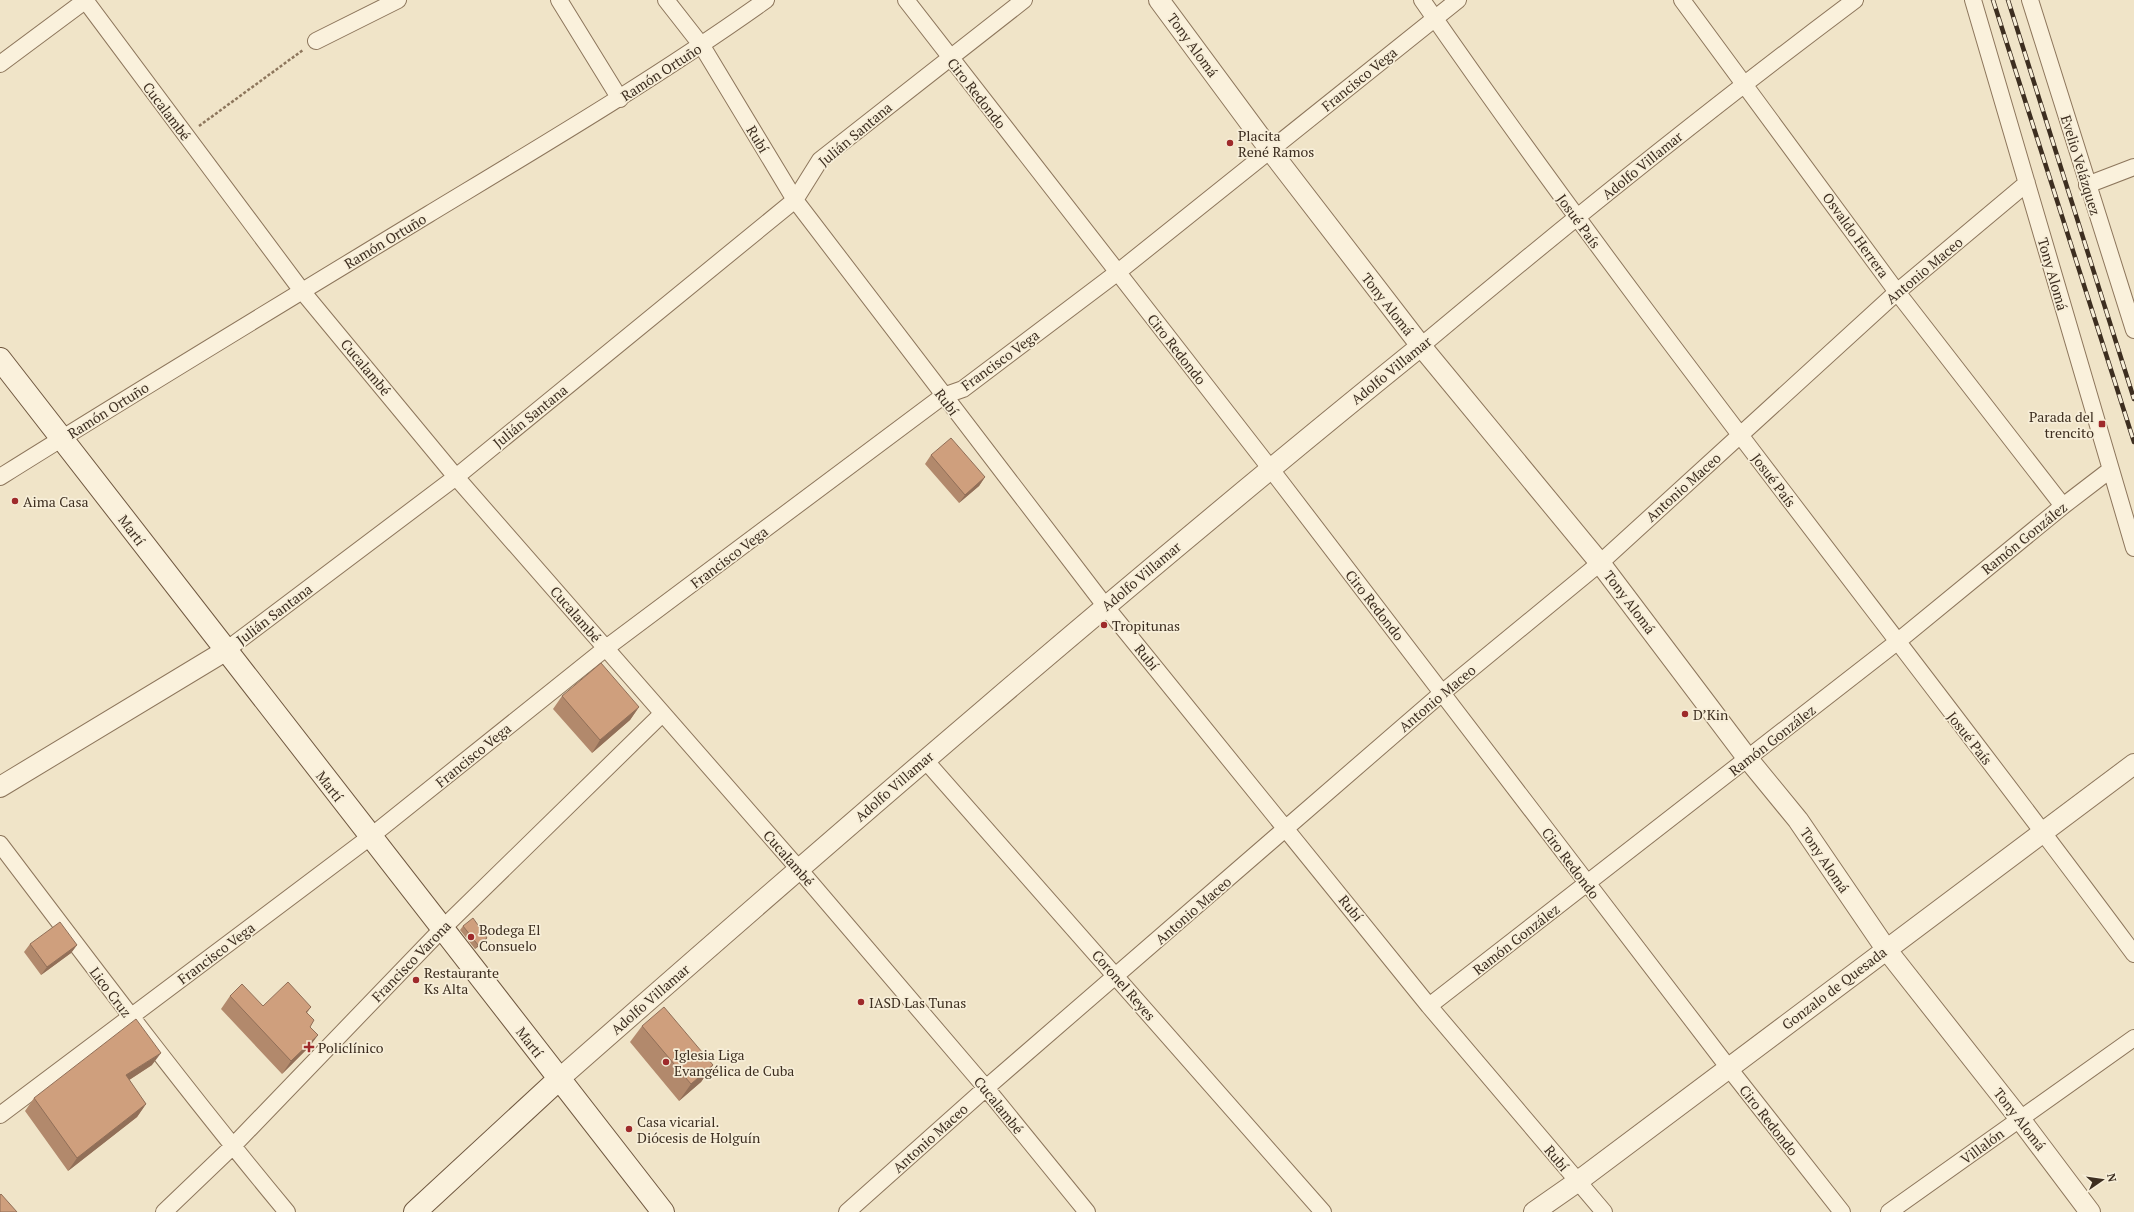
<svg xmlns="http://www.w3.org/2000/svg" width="2134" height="1212" font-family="'PT Serif',serif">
<rect width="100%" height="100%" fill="#f0e4c8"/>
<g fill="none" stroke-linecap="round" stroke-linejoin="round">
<defs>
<path id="minor" d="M 85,0 L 302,291 L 456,477 L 798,868 L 986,1088 L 1087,1212
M 559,0 L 620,99
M 666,0 L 702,46 L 795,200 L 1106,607 L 1429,1006 L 1604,1212
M 906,0 L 1270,468 L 1728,1067 L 1842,1212
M 1422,0 C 1648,327 1898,635 2134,954
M 1682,0 L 1897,292 L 2063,506
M 1973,0 L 2134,548
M 2030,0 L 2134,330
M 316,41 L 398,0
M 0,64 L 86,0
M 2087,185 L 2134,167
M 1421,346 C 1563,227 1707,111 1855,0
M 0,477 C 142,388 286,301 429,214 C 543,145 658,77 766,0
M 225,651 L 456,477 L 795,200 L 820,160 L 1024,0
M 925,760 L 1323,1212
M 0,844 C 94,968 187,1092 287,1212
M 1429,1006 L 1897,642 L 2063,506 L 2110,470
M 0,1115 L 370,837 L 606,648 L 943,396 L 963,389 L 1118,272 L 1458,0
M 164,1212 L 232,1147 L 442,929 L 662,714
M 847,1212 L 986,1088 L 1442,693 L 1600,563 L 1897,292 L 2027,183
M 1889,1212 L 2134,1038"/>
<path id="tertiary" d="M 1159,0 L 1270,150 L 1421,346 L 1600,563 L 1748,759 L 1798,820 L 1886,949 L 2020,1119 L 2090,1212
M 0,787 L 225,651
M 559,1079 C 842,830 1128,583 1421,346
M 1534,1212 L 1577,1182 L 2134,764"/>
<path id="secondary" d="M 0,359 L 663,1212
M 415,1212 L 559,1079"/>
</defs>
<use href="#minor" stroke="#8d765c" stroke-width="18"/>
<use href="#tertiary" stroke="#8d765c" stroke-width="22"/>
<use href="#secondary" stroke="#6f573f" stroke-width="24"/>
<path stroke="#8d765c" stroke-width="2.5" stroke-dasharray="3 2" stroke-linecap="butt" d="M 199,126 L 303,50"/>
<use href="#minor" stroke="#faf1dc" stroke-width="16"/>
<use href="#tertiary" stroke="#faf1dc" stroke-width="20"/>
<use href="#secondary" stroke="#faf1dc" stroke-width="22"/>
<defs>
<path id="rail" d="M 1993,0 L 2134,442
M 2008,0 L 2134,399"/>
</defs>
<use href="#rail" stroke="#3d2e20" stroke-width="4.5"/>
<use href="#rail" stroke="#f7eed8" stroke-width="3" stroke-dasharray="9" stroke-linecap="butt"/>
</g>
<path fill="#b2896c" d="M 931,455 L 985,477 L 979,486 L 959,503 L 925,464 Z
M 562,696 L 639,707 L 630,720 L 592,753 L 553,709 Z
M 463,926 L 484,942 L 475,949 L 460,930 Z
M 30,944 L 77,945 L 71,953 L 41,975 L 24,952 Z
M 230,996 L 263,1006 L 311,1007 L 307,1013 L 310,1027 L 318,1035 L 309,1047 L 282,1074 L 221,1009 Z
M 642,1026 L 713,1065 L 701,1082 L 679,1101 L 630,1042 Z
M 152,1065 L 129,1080 L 146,1104 L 137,1117 L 68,1171 L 25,1111 L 34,1098 Z"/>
<path fill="#916f58" d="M 985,477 L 979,486 L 959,503 L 965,495 Z
M 639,707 L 630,720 L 592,753 L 600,740 Z
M 487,938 L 484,942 L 475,949 L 478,945 Z
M 77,945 L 71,953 L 41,975 L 47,967 Z
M 318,1035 L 309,1047 L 282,1074 L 291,1061 Z
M 161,1053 L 152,1065 L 117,1088 L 126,1075 Z
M 713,1065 L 701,1082 L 679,1101 L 691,1084 Z
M 146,1104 L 137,1117 L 68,1171 L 77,1158 Z"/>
<path fill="#cf9f7d" stroke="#916f58" d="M 951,438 L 985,477 L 965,495 L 931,455 Z
M 601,663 L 639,707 L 600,740 L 562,696 Z
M 473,918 L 487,938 L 478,945 L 463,926 Z
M 60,922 L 77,945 L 47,967 L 30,944 Z
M 288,982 L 311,1007 L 306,1012 L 314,1020 L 310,1027 L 318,1035 L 291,1061 L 230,996 L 242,984 L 263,1006 Z
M 664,1007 L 713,1065 L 691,1084 L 642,1026 Z
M 136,1019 L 161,1053 L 126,1075 L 146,1104 L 77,1158 L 34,1098 Z
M 1,1194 L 17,1212 L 0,1212 L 0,1195 Z"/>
<g fill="#9e2a2b" stroke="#f7eed8" stroke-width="1.5">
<circle cx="1230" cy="143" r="4"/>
<rect x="2098" y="420" width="8" height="8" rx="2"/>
<circle cx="15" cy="501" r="4"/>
<circle cx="1104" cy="625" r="4"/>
<circle cx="1685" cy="714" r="4"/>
<circle cx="471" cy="937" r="4"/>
<circle cx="416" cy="980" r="4"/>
<circle cx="861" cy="1002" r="4"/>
<path d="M307 1041h4v4h4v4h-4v4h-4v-4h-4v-4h4z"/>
<circle cx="666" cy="1062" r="4"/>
<circle cx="629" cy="1129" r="4"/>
</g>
<g text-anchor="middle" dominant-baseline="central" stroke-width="3.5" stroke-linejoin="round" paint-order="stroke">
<g font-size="14" fill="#3d2e20" stroke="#f7eed8">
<text transform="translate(1193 45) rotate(54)">Tony Alomá</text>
<text transform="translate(661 72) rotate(-33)">Ramón Ortuño</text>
<text transform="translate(1359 79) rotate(-39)">Francisco Vega</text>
<text transform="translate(977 93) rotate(52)">Ciro Redondo</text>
<text transform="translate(167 111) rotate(53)">Cucalambé</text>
<text transform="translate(855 134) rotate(-40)">Julián Santana</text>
<text transform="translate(758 139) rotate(59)">Rubí</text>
<text transform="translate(1642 165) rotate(-39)">Adolfo Villamar</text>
<text transform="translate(2081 165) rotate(73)">Evelio Velázquez</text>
<text transform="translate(1579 221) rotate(54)">Josué País</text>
<text transform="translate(1856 235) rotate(54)">Osvaldo Herrera</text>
<text transform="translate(385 241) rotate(-31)">Ramón Ortuño</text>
<text transform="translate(1924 270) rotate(-40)">Antonio Maceo</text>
<text transform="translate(2053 274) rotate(74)">Tony Alomá</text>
<text transform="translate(1388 304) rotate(52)">Tony Alomá</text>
<text transform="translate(1177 349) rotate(52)">Ciro Redondo</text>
<text transform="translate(1000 360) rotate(-36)">Francisco Vega</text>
<text transform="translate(366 367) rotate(50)">Cucalambé</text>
<text transform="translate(1391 370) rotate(-39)">Adolfo Villamar</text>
<text transform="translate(947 402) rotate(53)">Rubí</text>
<text transform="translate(108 410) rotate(-32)">Ramón Ortuño</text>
<text transform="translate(530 416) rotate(-39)">Julián Santana</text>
<text transform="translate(1774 480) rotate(53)">Josué País</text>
<text transform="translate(1683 487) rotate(-42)">Antonio Maceo</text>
<text transform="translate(132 530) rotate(53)">Martí</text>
<text transform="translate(2024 538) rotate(-39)">Ramón González</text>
<text transform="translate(729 557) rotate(-37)">Francisco Vega</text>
<text transform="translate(1141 576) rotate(-40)">Adolfo Villamar</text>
<text transform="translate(1630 602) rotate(53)">Tony Alomá</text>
<text transform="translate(1375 605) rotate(52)">Ciro Redondo</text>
<text transform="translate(274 614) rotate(-37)">Julián Santana</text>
<text transform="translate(576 614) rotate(49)">Cucalambé</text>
<text transform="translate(1147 657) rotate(51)">Rubí</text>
<text transform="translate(1437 698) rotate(-40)">Antonio Maceo</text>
<text transform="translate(1970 738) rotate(52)">Josué País</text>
<text transform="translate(1772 740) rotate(-38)">Ramón González</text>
<text transform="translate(473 755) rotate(-39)">Francisco Vega</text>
<text transform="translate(330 786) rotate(52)">Martí</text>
<text transform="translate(894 786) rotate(-41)">Adolfo Villamar</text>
<text transform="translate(789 858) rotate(49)">Cucalambé</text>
<text transform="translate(1825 860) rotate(56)">Tony Alomá</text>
<text transform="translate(1571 863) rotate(53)">Ciro Redondo</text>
<text transform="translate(1351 908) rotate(51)">Rubí</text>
<text transform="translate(1193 910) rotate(-41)">Antonio Maceo</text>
<text transform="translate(1516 939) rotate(-38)">Ramón González</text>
<text transform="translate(216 953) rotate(-37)">Francisco Vega</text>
<text transform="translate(411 961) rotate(-46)">Francisco Varona</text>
<text transform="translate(1124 985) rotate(49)">Coronel Reyes</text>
<text transform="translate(1834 988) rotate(-37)">Gonzalo de Quesada</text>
<text transform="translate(111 992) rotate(53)">Lico Cruz</text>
<text transform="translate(650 999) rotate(-41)">Adolfo Villamar</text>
<text transform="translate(530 1042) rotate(52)">Martí</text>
<text transform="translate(999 1105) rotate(51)">Cucalambé</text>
<text transform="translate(2020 1119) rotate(52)">Tony Alomá</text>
<text transform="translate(1769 1120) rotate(52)">Ciro Redondo</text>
<text transform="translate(930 1138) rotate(-42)">Antonio Maceo</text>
<text transform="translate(1982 1146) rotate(-36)">Villalón</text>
<text transform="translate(1557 1158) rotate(50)">Rubí</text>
</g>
<g font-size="14" fill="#3d2e20" stroke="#f7eed8" text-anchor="start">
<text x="1238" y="135">Placita<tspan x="1238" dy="16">René Ramos</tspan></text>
<text x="2094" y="416" text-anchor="end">Parada del<tspan x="2094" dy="16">trencito</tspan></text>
<text x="23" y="501">Aima Casa</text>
<text x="1112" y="625">Tropitunas</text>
<text x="1693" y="714">D’Kin</text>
<text x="479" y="929">Bodega El<tspan x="479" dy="16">Consuelo</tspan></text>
<text x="424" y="972">Restaurante<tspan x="424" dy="16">Ks Alta</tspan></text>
<text x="869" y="1002">IASD Las Tunas</text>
<text x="318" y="1047">Policlínico</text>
<text x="674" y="1054">Iglesia Liga<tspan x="674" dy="16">Evangélica de Cuba</tspan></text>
<text x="637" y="1121">Casa vicarial.<tspan x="637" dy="16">Diócesis de Holguín</tspan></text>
</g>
</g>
<g transform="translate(2102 1180) rotate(77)" stroke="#f7eed8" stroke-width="3" paint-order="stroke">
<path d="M0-3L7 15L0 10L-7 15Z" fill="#3d2e20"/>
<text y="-6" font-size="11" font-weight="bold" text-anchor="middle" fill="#3d2e20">N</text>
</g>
</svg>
